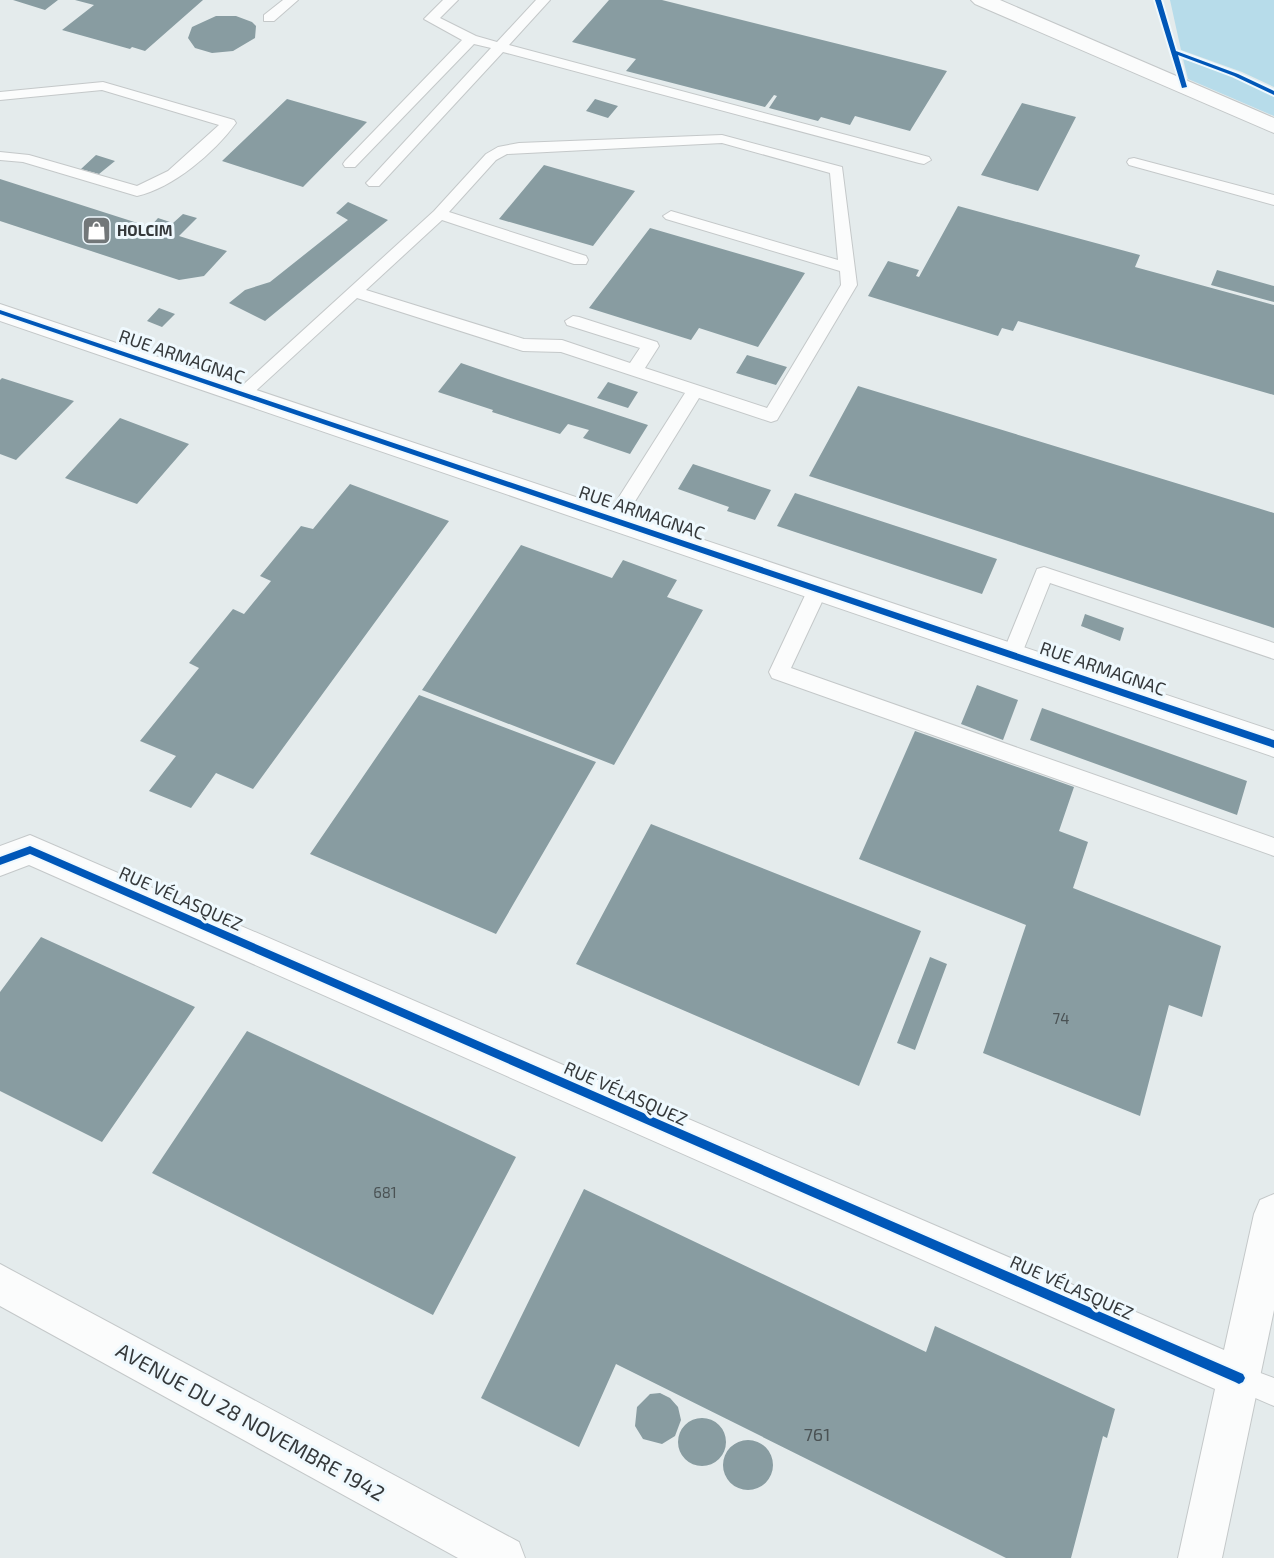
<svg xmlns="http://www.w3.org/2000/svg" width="1274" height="1558" font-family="'Exo 2',sans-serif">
<rect width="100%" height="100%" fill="#e4ebec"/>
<path fill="#b7dcea" d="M 1170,0 L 1274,0 L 1274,87 L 1242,72 L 1181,50 Z
M 1183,59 L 1229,75 L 1274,96 L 1274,116 L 1188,79 Z"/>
<path fill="#889ca1" d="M 13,0 L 58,0 L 45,10 Z
M 75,0 L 203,0 L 145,51 L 132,47 L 130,49 L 62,30 L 94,5 Z
M 609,0 L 662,0 L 947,71 L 910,131 L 855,116 L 850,125 L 821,117 L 818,121 L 769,108 L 777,96 L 774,95 L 765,107 L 626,71 L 636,59 L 572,42 Z
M 216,16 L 236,16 L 252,22 L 256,26 L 255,38 L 233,51 L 212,53 L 195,48 L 188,38 L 192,27 Z
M 287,99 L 367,122 L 303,187 L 222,161 Z
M 595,99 L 618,106 L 608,118 L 586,111 Z
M 1022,103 L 1076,117 L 1038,191 L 981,175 Z
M 96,155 L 115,161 L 99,174 L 81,169 Z
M 544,165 L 635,191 L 593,246 L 499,219 Z
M 0,179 L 150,227 L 158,218 L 173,223 L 183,214 L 197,218 L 179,236 L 227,251 L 204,276 L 179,280 L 0,221 Z
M 348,202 L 388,220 L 265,321 L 229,303 L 245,290 L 270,282 L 348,220 L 336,213 Z
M 958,206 L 1140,255 L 1135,267 L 1274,305 L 1274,395 L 1018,321 L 1013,331 L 1002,328 L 998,336 L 868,296 L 888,261 L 919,270 L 916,276 L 919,277 Z
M 650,228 L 805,273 L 758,347 L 699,328 L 691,340 L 589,308 Z
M 1217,270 L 1274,286 L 1274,302 L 1211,285 Z
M 159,308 L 175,314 L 162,327 L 147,321 Z
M 747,355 L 787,367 L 776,385 L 736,373 Z
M 461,363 L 514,381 L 648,425 L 630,454 L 583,438 L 589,430 L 568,424 L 560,434 L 492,412 L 493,410 L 438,392 Z
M 2,378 L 74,401 L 16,460 L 0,454 L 0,380 Z
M 608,382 L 638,392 L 628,408 L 597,398 Z
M 858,386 L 1274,513 L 1274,628 L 809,476 Z
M 120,418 L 189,444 L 137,504 L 65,478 Z
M 693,464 L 771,490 L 755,520 L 727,511 L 729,507 L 678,489 Z
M 350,484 L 449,521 L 253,789 L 216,773 L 191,808 L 149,791 L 176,756 L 140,741 L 199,668 L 189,663 L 233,609 L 244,614 L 271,581 L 260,576 L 301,526 L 313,529 Z
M 795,493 L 997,559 L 982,594 L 777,526 Z
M 521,545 L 612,578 L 623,560 L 677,580 L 667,597 L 703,610 L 614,765 L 422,690 Z
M 1085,614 L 1124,628 L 1120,641 L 1081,626 Z
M 977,685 L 1018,700 L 1003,740 L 961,724 Z
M 419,695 L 596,762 L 496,934 L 310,854 Z
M 1042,708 L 1247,781 L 1237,815 L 1030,740 Z
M 915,731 L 1074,787 L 1059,831 L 1088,842 L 1073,888 L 1221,946 L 1202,1017 L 1169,1005 L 1140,1116 L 983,1053 L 1026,925 L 859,859 Z
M 651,824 L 921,931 L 859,1086 L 576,964 Z
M 41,937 L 195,1007 L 102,1142 L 0,1091 L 0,992 Z
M 930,957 L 947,964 L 915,1050 L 897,1043 Z
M 247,1031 L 516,1157 L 433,1315 L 152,1173 Z
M 584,1189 L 926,1352 L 935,1326 L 1115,1409 L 1107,1438 L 1103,1436 L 1071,1558 L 1006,1558 L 616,1364 L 579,1447 L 481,1398 Z
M 660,1393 L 670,1398 L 678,1407 L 681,1420 L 675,1436 L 662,1444 L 643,1439 L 635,1426 L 637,1407 L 650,1394 Z
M678 1442a24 24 0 1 1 48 0a24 24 0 1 1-48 0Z
M723 1465a25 25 0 1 1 50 0a25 25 0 1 1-50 0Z"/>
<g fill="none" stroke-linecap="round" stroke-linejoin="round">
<defs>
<path id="lane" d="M 283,0 L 298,0 L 274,21 L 264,21 L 264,15 Z
M 443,0 L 458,0 L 440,18 L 476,36 L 497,42 L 536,0 L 550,0 L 509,45 L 929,157 L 931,160 L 924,164 L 919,163 L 503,52 L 379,186 L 369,186 L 366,183 L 369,180 L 491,48 L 474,44 L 355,167 L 345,167 L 343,164 L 345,161 L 462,40 L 424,19 Z
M 103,82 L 234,120 L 236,123 C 214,153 173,188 137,196 L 23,162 L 0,160 L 0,152 L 29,155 L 137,186 L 168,171 L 219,125 L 102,90 L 0,100 L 0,92 Z
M 722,135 L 842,167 L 857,285 L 777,420 L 771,422 L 699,398 L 621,524 L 607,524 L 605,519 L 685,393 L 561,352 L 523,351 L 357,298 L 248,398 L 236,398 L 233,394 L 434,211 L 486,154 L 498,147 L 519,143 ZM 722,143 L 830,173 L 838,260 L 671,211 L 663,216 L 666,219 L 840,271 L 841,285 L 767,408 L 645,368 L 659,346 L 657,342 L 579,317 L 573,316 L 565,321 L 567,325 L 640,348 L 630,363 L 562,340 L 524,339 L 366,290 L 442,220 L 574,264 L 586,264 L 588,260 L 586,256 L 449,212 L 496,160 L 507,154 Z
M 1134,158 L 1274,195 L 1274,205 L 1129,165 L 1127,162 L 1129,159 Z
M 1044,567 L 1274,643 L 1274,659 L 1050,583 L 1019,661 L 1012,663 L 1005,661 L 1002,655 L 1035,574 L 1037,569 Z
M 818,582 L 825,584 L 828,589 L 791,668 L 1274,838 L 1274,856 L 772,678 L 769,672 L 808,589 L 811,584 Z
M 1239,1365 L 1274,1378 L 1274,1406 L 1230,1387 L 1226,1378 L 1230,1369 Z"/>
<path id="street" d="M 971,0 L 1000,0 L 1274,118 L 1274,133 L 975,4 Z
M 0,304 L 1274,731 L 1274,757 L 0,321 Z
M 30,835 L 1224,1350 L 1254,1214 L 1260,1200 L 1274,1194 L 1274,1310 L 1222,1558 L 1178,1558 L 1215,1389 L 29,865 L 0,876 L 0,846 Z"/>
<path id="secondary" d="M 0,1264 L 519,1542 L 525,1558 L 458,1558 L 0,1306 Z"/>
</defs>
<use href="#lane" stroke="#c4c8c9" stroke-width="2"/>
<use href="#street" stroke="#c4c8c9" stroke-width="2"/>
<use href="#secondary" stroke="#c4c8c9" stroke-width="2"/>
<use href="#lane" fill="#fbfcfc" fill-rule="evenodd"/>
<use href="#street" fill="#fbfcfc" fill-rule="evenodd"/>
<use href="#secondary" fill="#fbfcfc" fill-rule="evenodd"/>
<defs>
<path id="cycleway" d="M 1155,0 L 1161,0 L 1176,51 L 1238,74 L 1274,91 L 1274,95 L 1234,76 L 1178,55 L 1187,87 L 1182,88 Z
M 0,310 L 1274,740 L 1274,748 L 0,314 Z
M 30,846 L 1243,1374 L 1245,1378 L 1243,1382 L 1239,1384 L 1235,1382 L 30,854 L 0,865 L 0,857 Z"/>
</defs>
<use href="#cycleway" stroke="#eff9fe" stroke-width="4"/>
<use href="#cycleway" fill="#0057b8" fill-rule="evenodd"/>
</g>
<defs>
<symbol id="shop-square" viewBox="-11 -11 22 22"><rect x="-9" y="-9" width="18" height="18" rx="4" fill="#727779" stroke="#eff9fe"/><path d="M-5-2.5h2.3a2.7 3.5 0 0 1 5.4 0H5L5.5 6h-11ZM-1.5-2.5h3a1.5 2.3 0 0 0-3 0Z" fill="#fff"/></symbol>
</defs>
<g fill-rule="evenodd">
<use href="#shop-square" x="80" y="214" width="33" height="33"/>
</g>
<g text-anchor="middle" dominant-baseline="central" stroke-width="6" stroke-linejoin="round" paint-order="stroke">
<g font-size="15" font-weight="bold" fill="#35393b" stroke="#eff9fe" text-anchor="start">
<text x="117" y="230">HOLCIM</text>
</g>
<g font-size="15" fill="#4a5254">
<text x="1061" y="1018">74</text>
<text x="385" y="1192">681</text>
</g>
<g font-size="18" fill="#35393b" stroke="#eff9fe">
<text transform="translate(182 356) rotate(19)">RUE ARMAGNAC</text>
<text transform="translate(642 512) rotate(19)">RUE ARMAGNAC</text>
<text transform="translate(1103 668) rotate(19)">RUE ARMAGNAC</text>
<text transform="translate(181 898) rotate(24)">RUE VÉLASQUEZ</text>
<text transform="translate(626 1093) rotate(24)">RUE VÉLASQUEZ</text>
<text transform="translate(1072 1287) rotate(24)">RUE VÉLASQUEZ</text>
</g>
<g font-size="18" fill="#4a5254">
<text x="817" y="1434">761</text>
</g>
<g font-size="21" fill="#35393b" stroke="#eff9fe">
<text transform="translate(251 1421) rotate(29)">AVENUE DU 28 NOVEMBRE 1942</text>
</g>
</g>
</svg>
